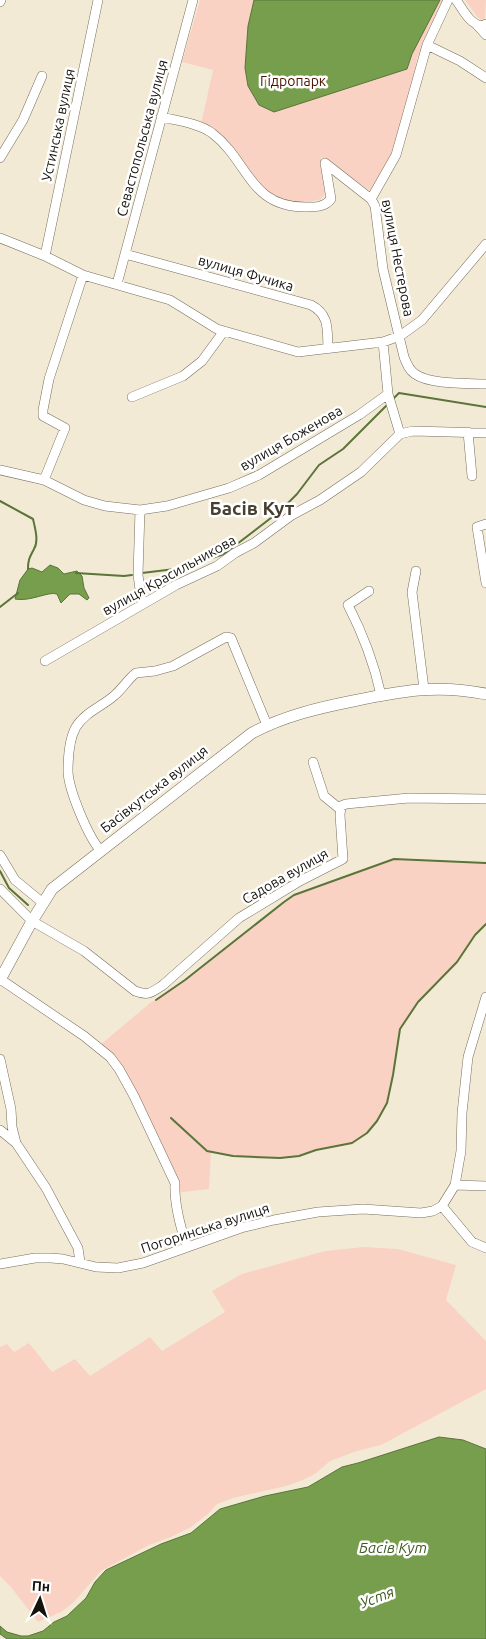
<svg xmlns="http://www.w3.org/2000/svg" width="486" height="1639" font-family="Ubuntu,sans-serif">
<rect width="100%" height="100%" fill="#f3ead6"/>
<path fill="#f9d2c4" d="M 200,0 L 443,0 L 417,58 L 414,77 L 393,153 L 371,191 L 321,157 L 325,194 L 321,199 L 308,203 L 287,202 L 266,192 L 201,124 L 213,70 L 182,62 Z
M 465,0 L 486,0 L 485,18 L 482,20 L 478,18 Z
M 394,859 L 486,863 L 486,924 L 475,935 L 457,962 L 418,1002 L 400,1029 L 393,1075 L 387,1103 L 377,1121 L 367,1133 L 352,1143 L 316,1150 L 299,1156 L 280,1158 L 233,1156 L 211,1152 L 209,1189 L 175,1193 L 134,1096 L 99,1046 L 150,1003 L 185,980 L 284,902 L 294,895 Z
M 364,1247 L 398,1249 L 456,1265 L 446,1300 L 486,1341 L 486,1389 L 381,1445 L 357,1451 L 330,1461 L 315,1474 L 303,1480 L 286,1486 L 233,1498 L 217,1504 L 208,1514 L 191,1527 L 171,1537 L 149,1545 L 101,1571 L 73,1603 L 61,1612 L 38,1622 L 10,1586 L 0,1576 L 0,1347 L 7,1344 L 14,1352 L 29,1343 L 52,1372 L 75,1359 L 90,1376 L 150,1337 L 162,1351 L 225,1312 L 212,1291 L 242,1274 L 325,1251 Z"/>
<path fill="#779e4c" stroke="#5a7439" d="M 254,0 L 440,0 L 412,54 L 407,69 L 274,112 L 259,105 L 248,86 L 245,68 L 248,26 Z
M 50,565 L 58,568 L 64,574 L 77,571 L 82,576 L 84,588 L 89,598 L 87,600 L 79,594 L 70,594 L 61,603 L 57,594 C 48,591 31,602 15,599 L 20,580 L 28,569 L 32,568 L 42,572 Z
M 439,1437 L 463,1440 L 486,1449 L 486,1639 L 7,1639 L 0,1634 L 0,1626 L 7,1632 L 21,1636 L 28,1636 L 43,1631 L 54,1622 L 67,1616 L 86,1598 L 95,1582 L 106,1570 L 161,1544 L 191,1533 L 220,1509 L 265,1496 L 308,1487 L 342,1467 L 358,1463 Z"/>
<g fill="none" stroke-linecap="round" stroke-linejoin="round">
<path stroke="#5a7439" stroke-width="2" d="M 394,398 L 399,393 L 486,407
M 0,501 L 33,519 C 35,528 39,541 34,549 C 30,557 28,559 28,569
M 76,573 L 124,576 L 132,575
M 142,573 L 183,568 L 224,554 L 280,511 L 297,494 L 319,465 L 343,449 L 386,406
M 0,607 L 18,593
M 0,871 L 9,888 L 28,905
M 156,1000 L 185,980 L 284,902 L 294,895 L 394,859 L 486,863
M 171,1118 L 207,1151 L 233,1156 L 280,1158 L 299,1156 L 316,1150 L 352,1143 L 367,1133 L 377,1121 L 387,1103 L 393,1075 L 400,1029 L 418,1002 L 457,962 L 475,935 L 486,924"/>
<defs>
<path id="minor" d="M 448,0 L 427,45 L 460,61 L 486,78
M 456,0 C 463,9 469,24 482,26 L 486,24
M 0,2 L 1,0
M 477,25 L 486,35
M 427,45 L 396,155 L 371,199 L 375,206 L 383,269 L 404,357 C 407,364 409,370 415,374 C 431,385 467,383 486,384
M 161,117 C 178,121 198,123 212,133 C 249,161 249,208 307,207 C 316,207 325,207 331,199 L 325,163 L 371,199
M 0,158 L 23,120 L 42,76
M 0,238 L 45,256 L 83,275 L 170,300 L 217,329 L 298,352 L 383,342 L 400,336 L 422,320 L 486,244
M 125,254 L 311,305 C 330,315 327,330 328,348
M 45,256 L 98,0
M 117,284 L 193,0
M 383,342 L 388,394 L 400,434
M 132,397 L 183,376 L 202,361 L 224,331
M 468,432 L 472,476
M 0,470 L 44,480 L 84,500 L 105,506 L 140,510 L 167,506 L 229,488 L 259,475 L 359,415 L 388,394
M 44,480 L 65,428 L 43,416 L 43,410 L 49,379 L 83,275
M 140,510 L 138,575 L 142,604
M 486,524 L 477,527 L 486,583
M 416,571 L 412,592 L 424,689
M 369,591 L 348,605 C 363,634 374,663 381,695
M 45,661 L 176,585 L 217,566 L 235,553 L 254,543 L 292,515 L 320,500 L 361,472 L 400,434 L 413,431 L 486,433
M 313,762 L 324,796 L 340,809
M 100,850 C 88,836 69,791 68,772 C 68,758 69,739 76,727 C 85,712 103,706 115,695 C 123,688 128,679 136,673 L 155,671 L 173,666 L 226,637 L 231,638 L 267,725
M 0,855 L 15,880 L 43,903
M 0,889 L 32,921 L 84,951 L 135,991 C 148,996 151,993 163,985 L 239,918 L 300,881 L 343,859 L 340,815 L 341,806 L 346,804 L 409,798 L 486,799
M 0,979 L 84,1036 L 110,1057 L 119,1069 L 134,1096 L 175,1183 C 174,1204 180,1226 187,1247
M 0,1059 L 11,1109 L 12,1127 L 16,1143
M 0,1130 L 16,1143 L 46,1188 L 78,1248 L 80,1262
M 455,1185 L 486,1186
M 442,1206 L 472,1242 L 486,1248
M 0,1264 L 35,1258 L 51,1258 L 63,1259 L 96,1267 L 118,1268 L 143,1263 L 241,1228 L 274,1220 L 318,1212 L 363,1209 L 421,1213 L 433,1211 L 442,1206 L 455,1185 L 461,1151 L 462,1113 L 468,1057 L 486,997"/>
<path id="major" d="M 0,980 L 32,921 L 52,889 L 252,733 C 284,716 318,708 353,701 C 400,691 438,684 486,694"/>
</defs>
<use href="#minor" stroke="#766e5d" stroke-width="10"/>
<use href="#major" stroke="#766e5d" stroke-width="12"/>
<use href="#minor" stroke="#fff" stroke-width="9"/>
<use href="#major" stroke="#fff" stroke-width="11"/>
</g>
<g text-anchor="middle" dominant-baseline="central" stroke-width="5" stroke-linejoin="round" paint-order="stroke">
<g font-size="14" fill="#4b1400" stroke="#fff">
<text x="293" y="81">Гідропарк</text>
</g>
<g font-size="14" fill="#15120c" stroke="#fff">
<text transform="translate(58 125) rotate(-78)">Устинська вулиця</text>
<text transform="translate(142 138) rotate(-75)">Севастопольська вулиця</text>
<text transform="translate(398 258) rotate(79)">вулиця Нестерова</text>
<text transform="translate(246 273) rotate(16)">вулиця Фучика</text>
<text transform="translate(291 438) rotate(-30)">вулиця Боженова</text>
<text transform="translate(169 575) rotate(-29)">вулиця Красильникова</text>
<text transform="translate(154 789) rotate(-38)">Басівкутська вулиця</text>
<text transform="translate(285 876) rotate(-30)">Садова вулиця</text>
<text transform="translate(205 1228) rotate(-18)">Погоринська вулиця</text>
</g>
<g font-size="15" font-style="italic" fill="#405b21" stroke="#fff">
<text x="393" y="1547">Басів Кут</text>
<text transform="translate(377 1597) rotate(-21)">Устя</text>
</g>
<g font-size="19" font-weight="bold" fill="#463e2f" stroke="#fff">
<text x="252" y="508">Басів Кут</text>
</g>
</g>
<g transform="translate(40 1599) rotate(4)" stroke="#ffffff" stroke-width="4" paint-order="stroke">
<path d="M0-4L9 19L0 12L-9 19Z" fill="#15120c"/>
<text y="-8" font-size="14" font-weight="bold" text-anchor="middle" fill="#15120c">Пн</text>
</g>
</svg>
